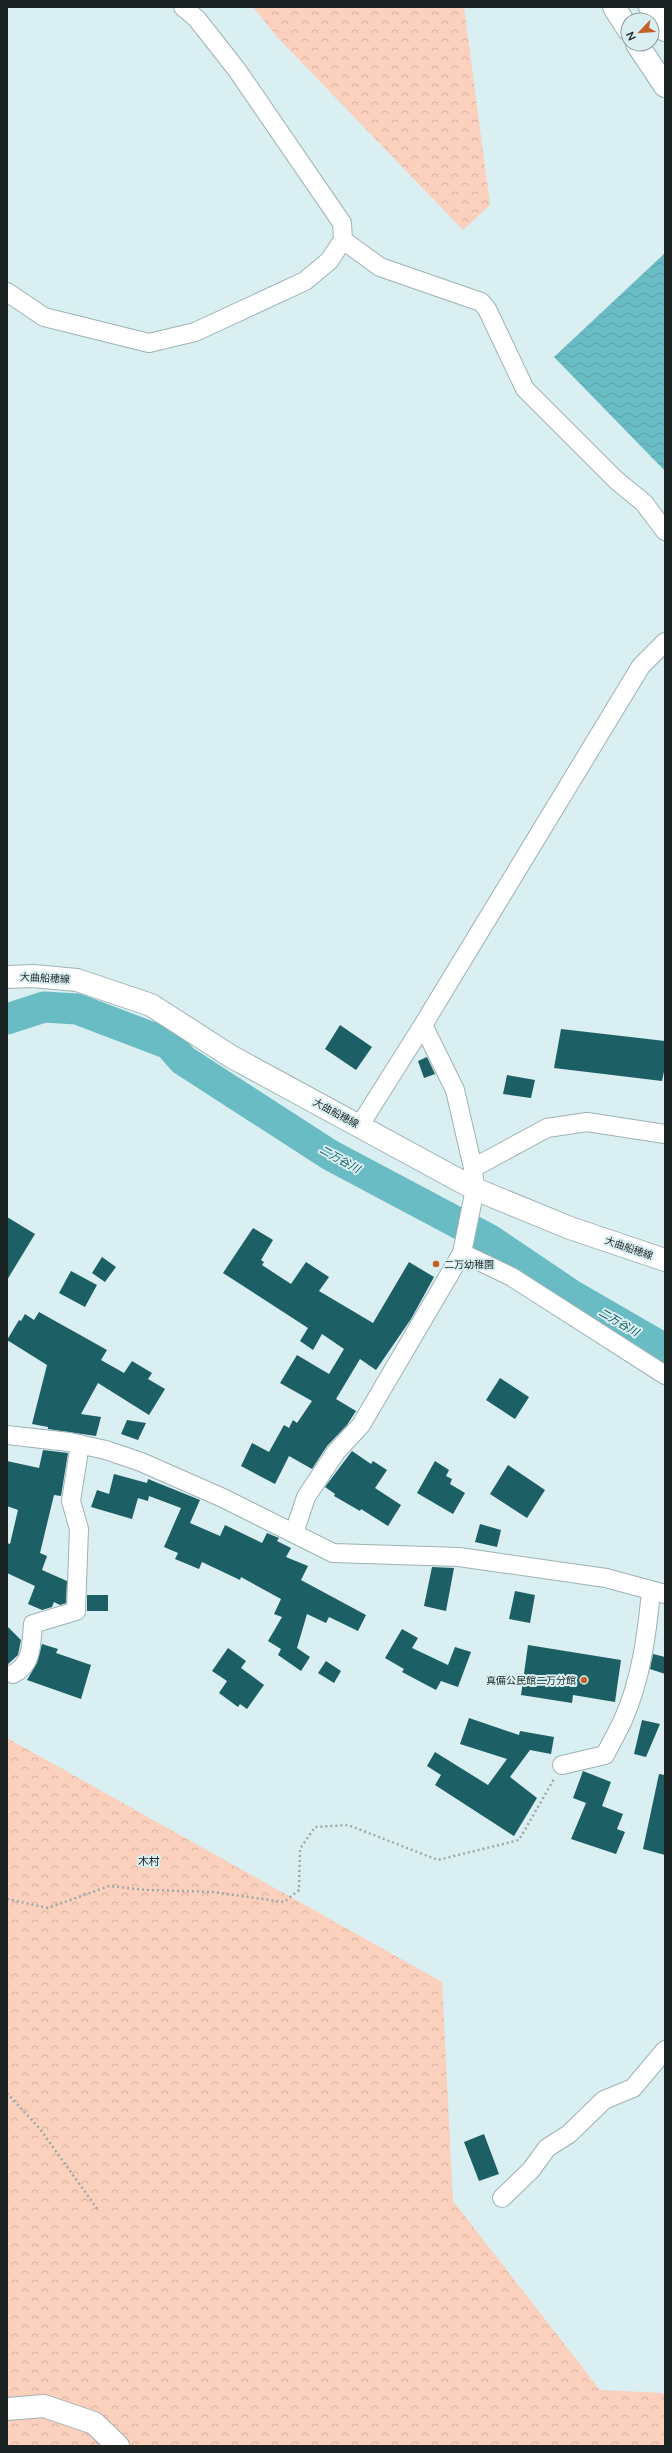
<svg xmlns="http://www.w3.org/2000/svg" width="672" height="2453" font-family="Mulish,'Noto Sans JP',sans-serif">
<defs>
<pattern id="forest-crowns" width="20" height="18" patternUnits="userSpaceOnUse"><rect width="20" height="18" fill="#fbd0bc"/><path d="M2 6a3 3 0 1 1 6 0M12 15a3 3 0 1 1 6 0" fill="none" stroke="#d7b2a1"/></pattern>
<pattern id="water-waves" width="16" height="10" patternUnits="userSpaceOnUse"><rect width="16" height="10" fill="#69bcc4"/><path d="M0 5q4-4 8 0t8 0" fill="none" stroke="#5aa1a8"/></pattern>
</defs>
<rect width="100%" height="100%" fill="#daeff1"/>
<path fill="url(#forest-crowns)" d="M 253,7 L 464,7 L 490,205 L 463,230 L 278,38 Z
M 7,1738 L 442,1982 L 453,2201 L 600,2390 L 665,2393 L 665,2446 L 7,2446 Z"/>
<path fill="url(#water-waves)" d="M 665,253 L 665,471 L 554,357 Z"/>
<g fill="none" stroke-linecap="round" stroke-linejoin="round">
<path stroke="#69bcc4" stroke-width="31" d="M 7,1019 L 44,1007 L 77,1009 L 169,1044 L 183,1060 L 330,1155 L 490,1240 L 573,1296 L 665,1349"/>
</g>
<path fill="#1c5f65" d="M 340,1025 L 372,1047 L 356,1070 L 325,1049 Z
M 561,1029 L 665,1041 L 665,1067 L 662,1081 L 554,1068 Z
M 427,1057 L 435,1074 L 424,1078 L 418,1061 Z
M 507,1075 L 535,1080 L 531,1098 L 503,1094 Z
M 7,1217 L 35,1234 L 7,1280 Z
M 253,1228 L 273,1240 L 261,1260 L 264,1262 L 262,1265 L 291,1284 L 306,1262 L 329,1277 L 319,1291 L 373,1323 L 409,1262 L 434,1277 L 411,1319 L 376,1370 L 360,1359 L 336,1399 L 356,1411 L 347,1425 L 327,1446 L 312,1469 L 289,1456 L 275,1484 L 241,1466 L 252,1443 L 269,1452 L 284,1425 L 289,1428 L 293,1420 L 297,1423 L 312,1401 L 280,1383 L 297,1355 L 329,1374 L 344,1349 L 322,1334 L 313,1350 L 300,1341 L 308,1328 L 223,1273 Z
M 102,1257 L 116,1267 L 105,1282 L 92,1273 Z
M 71,1271 L 97,1285 L 85,1307 L 59,1293 Z
M 39,1312 L 107,1350 L 101,1360 L 124,1373 L 132,1361 L 152,1373 L 148,1379 L 165,1389 L 149,1415 L 98,1383 L 81,1414 L 101,1417 L 96,1436 L 48,1429 L 48,1427 L 32,1424 L 47,1365 L 7,1340 L 19,1320 L 21,1321 L 25,1314 L 34,1320 Z
M 500,1378 L 529,1397 L 515,1419 L 486,1400 Z
M 127,1420 L 146,1423 L 138,1440 L 121,1434 Z
M 43,1450 L 68,1453 L 61,1496 L 54,1495 L 40,1553 L 47,1556 L 42,1570 L 67,1581 L 66,1603 L 60,1605 L 54,1602 L 52,1607 L 42,1610 L 28,1604 L 35,1586 L 7,1573 L 7,1543 L 10,1544 L 18,1510 L 7,1506 L 7,1461 L 39,1468 Z
M 352,1451 L 371,1464 L 373,1461 L 387,1470 L 375,1488 L 401,1505 L 388,1526 L 361,1509 L 360,1511 L 334,1496 L 335,1494 L 325,1487 Z
M 435,1461 L 449,1470 L 446,1476 L 452,1479 L 450,1484 L 465,1493 L 453,1514 L 417,1493 Z
M 508,1465 L 545,1490 L 527,1518 L 490,1494 Z
M 114,1474 L 147,1483 L 148,1479 L 200,1500 L 190,1523 L 220,1536 L 225,1525 L 262,1543 L 267,1533 L 279,1538 L 277,1541 L 291,1548 L 286,1557 L 308,1566 L 301,1580 L 366,1615 L 358,1631 L 329,1617 L 326,1623 L 307,1614 L 297,1648 L 310,1657 L 301,1671 L 278,1655 L 281,1649 L 268,1641 L 282,1617 L 274,1614 L 281,1599 L 241,1577 L 240,1580 L 202,1562 L 199,1569 L 175,1559 L 178,1553 L 164,1547 L 181,1508 L 149,1496 L 148,1501 L 138,1498 L 132,1519 L 91,1507 L 97,1490 L 109,1494 Z
M 480,1524 L 501,1530 L 497,1547 L 475,1542 Z
M 432,1567 L 454,1568 L 446,1611 L 424,1606 Z
M 515,1591 L 535,1595 L 530,1623 L 509,1619 Z
M 87,1595 L 108,1595 L 108,1611 L 87,1611 Z
M 7,1626 L 21,1640 L 18,1655 L 7,1665 Z
M 402,1629 L 418,1638 L 412,1648 L 448,1665 L 455,1647 L 471,1652 L 458,1687 L 441,1681 L 436,1690 L 402,1672 L 404,1669 L 385,1658 Z
M 42,1644 L 58,1649 L 56,1653 L 91,1665 L 81,1699 L 27,1680 L 37,1663 Z
M 528,1645 L 621,1660 L 615,1702 L 573,1695 L 572,1703 L 521,1695 Z
M 228,1648 L 246,1661 L 241,1668 L 264,1685 L 247,1709 L 240,1704 L 238,1707 L 219,1693 L 227,1681 L 212,1671 Z
M 653,1654 L 665,1657 L 665,1674 L 650,1669 Z
M 326,1661 L 341,1671 L 334,1683 L 318,1673 Z
M 469,1718 L 519,1735 L 520,1731 L 554,1737 L 551,1754 L 530,1750 L 510,1777 L 537,1798 L 514,1836 L 435,1785 L 441,1775 L 427,1766 L 435,1752 L 488,1785 L 507,1759 L 460,1744 Z
M 642,1720 L 660,1724 L 646,1757 L 634,1754 Z
M 583,1771 L 611,1782 L 602,1806 L 623,1814 L 617,1829 L 625,1832 L 616,1854 L 571,1839 L 586,1803 L 573,1798 Z
M 659,1774 L 665,1775 L 665,1855 L 643,1849 Z
M 484,2134 L 499,2174 L 479,2181 L 464,2142 Z"/>
<g fill="none" stroke-linecap="round" stroke-linejoin="round">
<defs>
<path id="minor" d="M 343,240 L 380,267 L 481,302 L 487,309 L 525,389 L 616,480 L 644,503 L 665,531
M 7,292 L 44,317 L 149,343 L 195,332 L 305,281 L 329,261 L 343,240 L 342,223 L 237,70 L 197,19 L 183,7
M 360,1125 L 423,1025 L 641,666 L 665,642
M 473,1168 L 547,1128 L 587,1122 L 665,1134
M 462,1253 L 512,1277 L 665,1375
M 7,1435 L 69,1442 L 106,1450 L 141,1462 L 223,1498 L 333,1553 L 459,1557 L 606,1578 L 665,1594
M 294,1533 L 306,1497 L 336,1452 L 361,1425 L 462,1253 L 475,1189 L 473,1168 L 455,1090 L 423,1025
M 13,1674 C 33,1664 31,1644 33,1624 L 76,1611 L 79,1529 L 71,1501 L 80,1444
M 562,1765 L 605,1755 C 611,1743 618,1731 623,1720 C 641,1680 647,1634 651,1591
M 502,2198 L 531,2170 L 547,2148 L 569,2134 L 604,2100 L 633,2088 L 665,2050"/>
<path id="tertiary" d="M 7,2409 L 44,2406 L 94,2423 L 118,2446"/>
<path id="secondary" d="M 7,977 L 33,976 L 77,980 L 151,1005 L 232,1057 L 475,1189 L 570,1228 L 665,1260"/>
<path id="motorway" d="M 614,7 L 628,29
M 650,7 L 665,30
M 637,44 L 665,86"/>
</defs>
<use href="#minor" stroke="#9eb2b4" stroke-width="20"/>
<use href="#tertiary" stroke="#9eb2b4" stroke-width="24"/>
<use href="#secondary" stroke="#9eb2b4" stroke-width="24"/>
<use href="#motorway" stroke="#9eb2b4" stroke-width="24"/>
<path stroke="#9aabac" stroke-width="2.5" stroke-dasharray="2 3" stroke-linecap="butt" d="M 7,1899 L 48,1908 L 109,1886 L 147,1890 L 213,1892 L 284,1902 L 299,1890 L 300,1849 L 315,1827 L 348,1825 L 438,1860 L 519,1840 L 554,1779
M 7,2093 L 40,2129 L 98,2210"/>
<use href="#minor" stroke="#fff" stroke-width="18"/>
<use href="#tertiary" stroke="#fff" stroke-width="22"/>
<use href="#secondary" stroke="#fff" stroke-width="22"/>
<use href="#motorway" stroke="#fff" stroke-width="22"/>
</g>
<g fill="#c35f29" stroke="#daeff1" stroke-width="1.5">
<circle cx="436" cy="1264" r="4"/>
<circle cx="584" cy="1680" r="4"/>
</g>
<g text-anchor="middle" dominant-baseline="central" stroke-width="4" stroke-linejoin="round" paint-order="stroke">
<g font-size="10" fill="#1b2323" stroke="#daeff1">
<text transform="translate(45 978) rotate(3)">大曲船穂線</text>
<text transform="translate(336 1113) rotate(28)">大曲船穂線</text>
<text transform="translate(629 1248) rotate(19)">大曲船穂線</text>
</g>
<g font-size="10" fill="#1b2323" stroke="#daeff1" text-anchor="start">
<text x="444" y="1264">二万幼稚園</text>
<text x="576" y="1680" text-anchor="end">真備公民館二万分館</text>
</g>
<g font-size="11" font-style="italic" fill="#0b565c" stroke="#daeff1">
<text transform="translate(340 1159) rotate(29)">二万谷川</text>
<text transform="translate(619 1322) rotate(30)">二万谷川</text>
</g>
<g font-size="11" fill="#1b2323" stroke="#daeff1">
<text x="149" y="1861">木村</text>
</g>
</g>
<rect width="672" height="2453" fill="none" stroke="#1b2323" stroke-width="16"/>
<g transform="translate(640 32) rotate(245)"><circle r="19" fill="#daeff1" stroke="#8e9d9f"/>
<path d="M0-3L7 15L0 10L-7 15Z" fill="#c35f29"/>
<text y="-6" font-size="11" font-weight="bold" text-anchor="middle" fill="#1b2323">N</text>
</g>
</svg>
